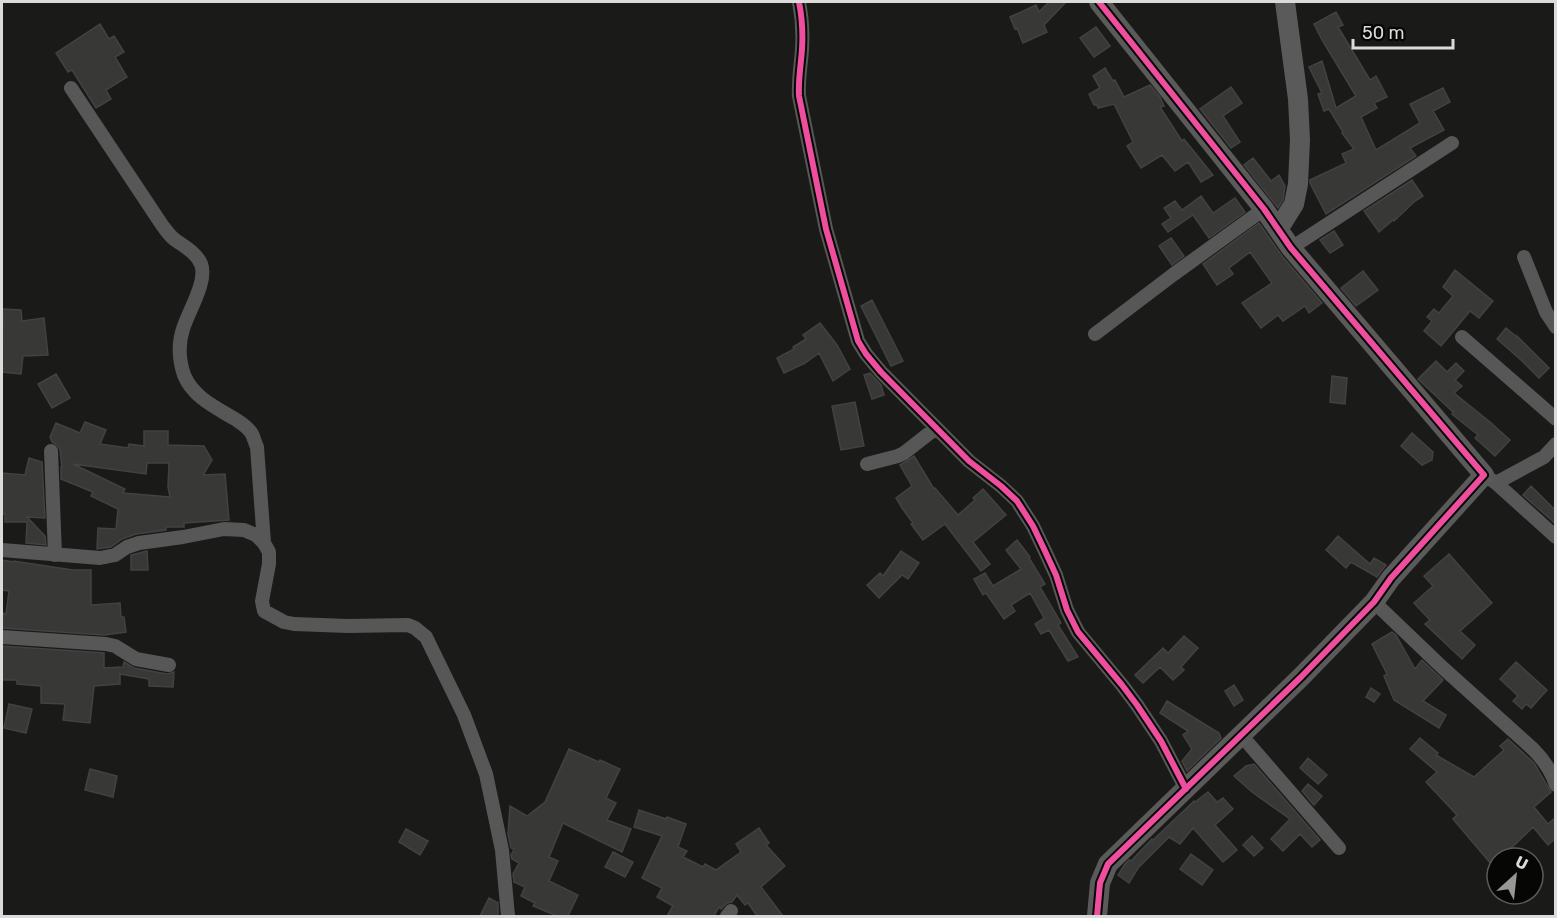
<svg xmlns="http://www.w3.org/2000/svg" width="1557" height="918" font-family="Rubik,sans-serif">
<rect width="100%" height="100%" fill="#1a1a19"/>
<path fill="#383837" stroke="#424241" stroke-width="1.5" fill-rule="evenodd" d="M 1049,2 L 1066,2 L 1044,25 L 1047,32 L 1023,43 L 1017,28 L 1015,29 L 1010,17 L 1036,5 L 1039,12 Z
M 1336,12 L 1343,25 L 1338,27 L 1370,80 L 1376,76 L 1387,97 L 1374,103 L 1377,108 L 1361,117 L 1376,150 L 1420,123 L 1410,104 L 1443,88 L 1450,102 L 1433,111 L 1444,130 L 1410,148 L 1416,156 L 1326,214 L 1310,183 L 1310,180 L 1346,163 L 1342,154 L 1354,149 L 1342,133 L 1343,132 L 1329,109 L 1324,111 L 1318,94 L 1322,93 L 1309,67 L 1322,61 L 1336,108 L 1356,96 L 1322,40 L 1314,24 Z
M 100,24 L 109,39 L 114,36 L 124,52 L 115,57 L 127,77 L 106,90 L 111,99 L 96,108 L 72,70 L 68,72 L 56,53 Z
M 1096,27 L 1110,46 L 1094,57 L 1080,38 Z
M 1105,68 L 1113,81 L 1115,80 L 1124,97 L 1150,85 L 1160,97 L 1164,106 L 1160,107 L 1182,141 L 1184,139 L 1213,175 L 1201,182 L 1188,162 L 1175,171 L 1162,155 L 1141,168 L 1127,146 L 1133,142 L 1114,104 L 1098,108 L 1097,105 L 1094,105 L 1089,94 L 1100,88 L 1093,76 Z
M 1231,87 L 1242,103 L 1223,116 L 1240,142 L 1231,148 L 1200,109 Z
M 1253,158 L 1271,181 L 1279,175 L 1285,186 L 1283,200 L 1278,208 L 1244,165 Z
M 1412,180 L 1423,196 L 1414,202 L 1394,221 L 1393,220 L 1379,232 L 1364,211 Z
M 1201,196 L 1213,213 L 1235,198 L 1245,212 L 1209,238 L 1193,215 L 1168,232 L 1162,224 L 1171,218 L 1164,208 L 1175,201 L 1182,210 Z
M 1259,223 L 1282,256 L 1322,303 L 1309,313 L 1305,306 L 1283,321 L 1278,315 L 1261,328 L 1242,303 L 1272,283 L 1250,252 L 1229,268 L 1233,274 L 1217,285 L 1203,264 Z
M 1334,231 L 1343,245 L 1330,253 L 1320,240 Z
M 1171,238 L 1184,256 L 1172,265 L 1159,246 Z
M 1455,270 L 1493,301 L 1479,318 L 1470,311 L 1441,346 L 1424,331 L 1432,321 L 1427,317 L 1434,309 L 1439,313 L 1453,296 L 1443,287 Z
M 1363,271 L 1378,290 L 1356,306 L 1341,288 Z
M 872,300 L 903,361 L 891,366 L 861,306 Z
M 3,309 L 21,310 L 22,321 L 44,318 L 48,355 L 23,356 L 21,374 L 2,372 Z
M 820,323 L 837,345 L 850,369 L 833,381 L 819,353 L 805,363 L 784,373 L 777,358 L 794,349 L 793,347 L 806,339 L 803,335 Z
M 1506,328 L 1517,337 L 1517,336 L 1549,368 L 1539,378 L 1521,360 L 1497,339 Z
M 1436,361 L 1447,372 L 1456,363 L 1464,371 L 1455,380 L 1462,386 L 1454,393 L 1490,422 L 1510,440 L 1495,456 L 1475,438 L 1478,435 L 1452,414 L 1453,412 L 1418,379 Z
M 870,373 L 881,385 L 884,395 L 872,399 L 864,375 Z
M 56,374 L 70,398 L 52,408 L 38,384 Z
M 1332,376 L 1347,378 L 1345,404 L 1330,402 Z
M 855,402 L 864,446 L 841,450 L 832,406 Z
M 85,422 L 106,430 L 100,444 L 128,448 L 129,444 L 144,446 L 144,431 L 168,431 L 168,445 L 204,446 L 212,460 L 203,475 L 225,474 L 229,520 L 184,523 L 184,527 L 166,527 L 166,530 L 136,534 L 122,539 L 111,547 L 97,549 L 98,528 L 116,529 L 118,509 L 91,496 L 93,492 L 61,479 L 61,467 L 62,467 L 60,450 L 58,446 L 52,442 L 50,437 L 56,423 L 80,433 ZM 147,463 L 169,463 L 168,487 L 170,497 L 123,493 L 125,489 L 73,464 L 146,474 Z
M 1412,433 L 1433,452 L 1432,460 L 1422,465 L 1401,446 Z
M 914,456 L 934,489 L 935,488 L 958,515 L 975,500 L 973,498 L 983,489 L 1006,515 L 973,542 L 990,564 L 981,571 L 945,524 L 923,540 L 911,524 L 913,523 L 902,508 L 896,498 L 912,486 L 900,465 Z
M 29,458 L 42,462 L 45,518 L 27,517 L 45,536 L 46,545 L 26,543 L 27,522 L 5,522 L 5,514 L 2,514 L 2,473 L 25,475 Z
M 1531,486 L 1556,511 L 1556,524 L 1523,495 Z
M 1338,536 L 1370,564 L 1374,558 L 1386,565 L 1377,577 L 1351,562 L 1346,568 L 1326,550 Z
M 1017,540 L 1030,557 L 1029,558 L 1045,584 L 1040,587 L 1061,623 L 1058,625 L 1078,657 L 1068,661 L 1049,630 L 1041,634 L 1035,624 L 1044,618 L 1030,593 L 1011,605 L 1015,611 L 1004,619 L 986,593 L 983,595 L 974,579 L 985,573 L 993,586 L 1021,569 L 1006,550 Z
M 147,551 L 148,570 L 131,570 L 131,555 Z
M 901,551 L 919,563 L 908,579 L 902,575 L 879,598 L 867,585 L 880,573 L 883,576 Z
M 1449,554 L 1492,603 L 1460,631 L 1475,645 L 1462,659 L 1425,624 L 1430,620 L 1414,603 L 1433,586 L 1424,576 Z
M 2,560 L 14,562 L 14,561 L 73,570 L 91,570 L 91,605 L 120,603 L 121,617 L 124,617 L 126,632 L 104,635 L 2,628 L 3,613 L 6,614 L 9,591 L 2,590 Z
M 1392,632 L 1396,635 L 1415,669 L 1422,660 L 1443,680 L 1423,701 L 1446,715 L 1439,728 L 1394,700 L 1384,676 L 1387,674 L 1372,644 Z
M 1184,636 L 1198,648 L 1181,667 L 1184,670 L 1173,680 L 1160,667 L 1143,683 L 1135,675 L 1163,648 L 1168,653 Z
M 2,646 L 104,653 L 104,668 L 123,667 L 124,662 L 134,668 L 167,674 L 174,672 L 173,687 L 149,686 L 149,679 L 120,674 L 120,684 L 94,686 L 90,723 L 63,720 L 65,704 L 41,703 L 41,686 L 17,684 L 17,680 L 2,680 Z
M 1516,662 L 1547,690 L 1531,708 L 1526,704 L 1522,709 L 1513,701 L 1518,696 L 1500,679 Z
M 1234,685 L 1243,700 L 1234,706 L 1225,691 Z
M 1371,688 L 1380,694 L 1374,702 L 1366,697 Z
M 1167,701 L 1219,733 L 1221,738 L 1187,771 L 1182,761 L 1192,749 L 1183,735 L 1188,731 L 1160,713 Z
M 9,704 L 32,709 L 26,733 L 4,728 Z
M 1420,738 L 1438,753 L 1436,755 L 1474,777 L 1504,750 L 1500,746 L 1508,739 L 1534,763 L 1551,792 L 1534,807 L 1548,824 L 1556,817 L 1556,838 L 1548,845 L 1533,827 L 1505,854 L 1500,858 L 1497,858 L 1497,861 L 1492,865 L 1453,819 L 1457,815 L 1426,782 L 1437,772 L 1410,749 Z
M 569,749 L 599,762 L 600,760 L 620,769 L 606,798 L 616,803 L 607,820 L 631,829 L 622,852 L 563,823 L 549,857 L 558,861 L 549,881 L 578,895 L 568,916 L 557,916 L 533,906 L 535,903 L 521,896 L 525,887 L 514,882 L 513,874 L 519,863 L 512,859 L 511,855 L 514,849 L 511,848 L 508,834 L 510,806 L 527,816 L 545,802 Z
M 1308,758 L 1327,775 L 1318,784 L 1300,768 Z
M 1254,764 L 1320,840 L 1312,847 L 1300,834 L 1283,851 L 1271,839 L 1290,819 L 1252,792 L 1234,776 L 1246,766 Z
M 90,769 L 117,776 L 113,797 L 85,790 Z
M 1308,784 L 1322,796 L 1314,805 L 1302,791 Z
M 1208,792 L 1217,802 L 1223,798 L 1233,809 L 1215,825 L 1237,850 L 1223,862 L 1193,828 L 1180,844 L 1169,837 L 1138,868 L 1129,883 L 1118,875 L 1125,864 L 1129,860 L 1131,861 L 1152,839 L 1153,840 L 1194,801 L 1195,802 Z
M 639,810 L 666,819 L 667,817 L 686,824 L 678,847 L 687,851 L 683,857 L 703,867 L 705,864 L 716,870 L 741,852 L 736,844 L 759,828 L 769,843 L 766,845 L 785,866 L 761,887 L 783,916 L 757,916 L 748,903 L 745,905 L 737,895 L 732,902 L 727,903 L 721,909 L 719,907 L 714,916 L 667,916 L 673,906 L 657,897 L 662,888 L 642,878 L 662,836 L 634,827 Z
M 406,829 L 428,841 L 420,855 L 399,842 Z
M 1252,836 L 1263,848 L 1254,856 L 1243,845 Z
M 613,852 L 633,862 L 625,877 L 605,867 Z
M 1191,854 L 1213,870 L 1202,885 L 1180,869 Z
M 489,898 L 498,903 L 498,916 L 480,916 Z"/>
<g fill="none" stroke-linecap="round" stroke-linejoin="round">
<path stroke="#575757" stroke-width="14" d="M 799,2 C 802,17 803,33 802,49 C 801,65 798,80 799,96 L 826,229 L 858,341 L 866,354 L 881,372 L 969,461 L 1001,486 L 1017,501 L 1033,526 L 1044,549 L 1056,575 L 1067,610 L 1078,632 L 1122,685 L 1137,705 L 1161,741 L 1186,789
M 71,88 L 162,225 C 166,230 169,235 174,239 C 183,246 196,252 201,264 C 208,281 188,312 183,329 C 178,344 179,360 184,375 C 193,397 215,407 235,419 C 241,423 248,427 252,434 C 254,438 255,443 257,447 L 264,543
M 1291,248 L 1452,143
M 1524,257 L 1546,312 L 1556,327
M 1095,334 L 1174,274 L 1264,209
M 1462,337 L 1556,419
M 51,451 L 55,555
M 867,464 L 898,456 L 904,453 L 936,428
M 1484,475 L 1496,483 L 1556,537
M 1496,483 L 1544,457 L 1556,444
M 2,550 L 100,558 L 115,555 L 127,547 L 139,543 L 183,537 L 224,529 L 244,530 L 256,535 L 264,543 L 269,552 L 269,564 L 262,601 L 264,611 L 284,622 L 294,624 L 348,626 L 408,625 L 415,628 L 426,637 L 464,715 L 486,774 L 502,850 L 508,916
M 1374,602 L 1443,668 L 1533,749 C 1544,760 1551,770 1556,785
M 2,637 L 106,644 L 115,646 L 136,659 L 169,665
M 1241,735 L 1339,848
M 727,916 L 731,911"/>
<path stroke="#5a5a5a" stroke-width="20" d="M 1279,228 L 1294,204 L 1298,184 L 1300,140 L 1298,99 L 1285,2
M 1097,916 L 1100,883 L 1108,864 L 1301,677 L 1374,602 L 1391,578 L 1484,475 L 1291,248 L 1264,209 L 1099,2"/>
<defs>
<path id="cycleway" d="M 799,2 C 802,17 803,33 802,49 C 801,65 798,80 799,96 L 826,229 L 858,341 L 866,354 L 881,372 L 969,461 L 1001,486 L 1017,501 L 1033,526 L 1044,549 L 1056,575 L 1067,610 L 1078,632 L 1122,685 L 1137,705 L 1161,741 L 1186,789
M 1097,916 L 1100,883 L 1108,864 L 1301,677 L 1374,602 L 1391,578 L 1484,475 L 1291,248 L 1264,209 L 1099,2"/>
</defs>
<use href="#cycleway" stroke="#060605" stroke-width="10"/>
<use href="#cycleway" stroke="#ef4d9e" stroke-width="6"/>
</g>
<rect width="1557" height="918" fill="none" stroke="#dbdbd9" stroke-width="6"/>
<g transform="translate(1515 876) rotate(27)"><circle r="28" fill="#060605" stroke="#5b5b5a" stroke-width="1.5"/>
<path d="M0-4.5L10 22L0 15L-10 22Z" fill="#979796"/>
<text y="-9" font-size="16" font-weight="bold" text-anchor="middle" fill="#dbdbd9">U</text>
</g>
<path d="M1353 39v9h100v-9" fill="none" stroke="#dbdbd9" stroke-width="3"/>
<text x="1362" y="39" font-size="18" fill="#dbdbd9" stroke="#060605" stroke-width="4.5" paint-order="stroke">50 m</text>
</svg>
